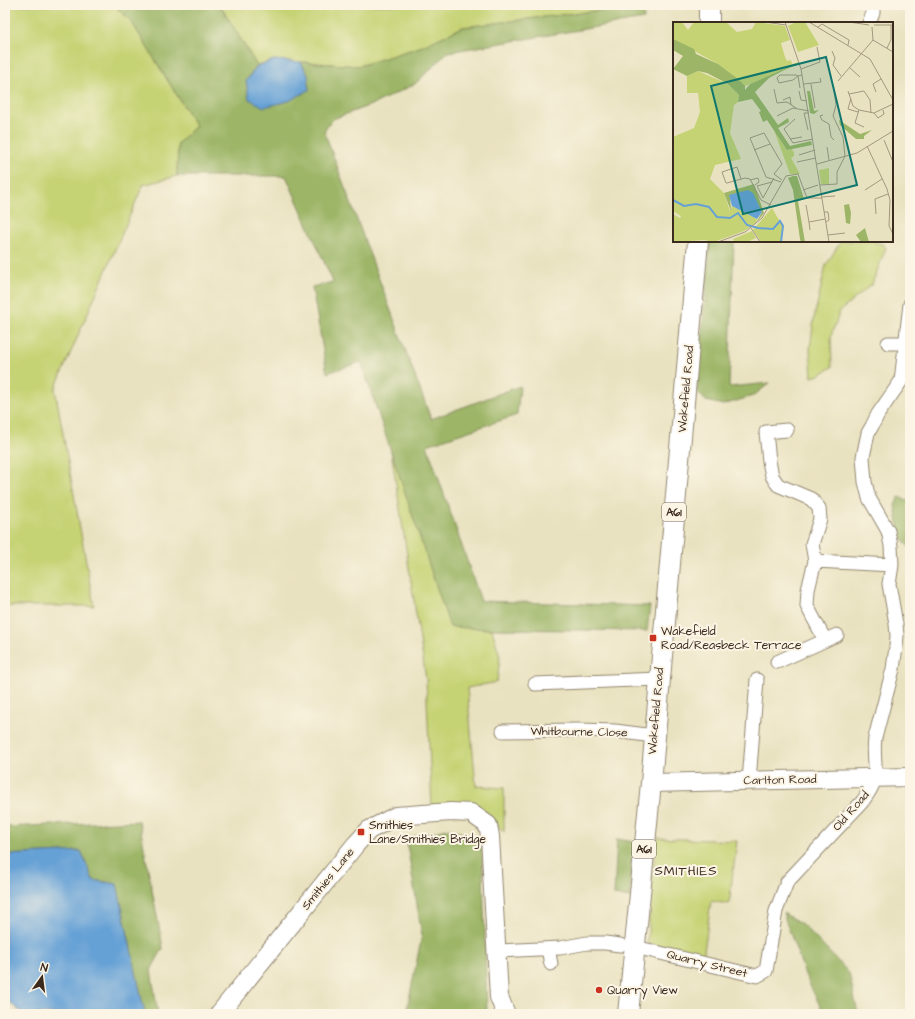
<svg xmlns="http://www.w3.org/2000/svg" width="915" height="1019" font-family="'Architects Daughter',sans-serif">
<rect width="100%" height="100%" fill="#fcf5e5"/>
<filter id="ink" filterUnits="userSpaceOnUse"><feTurbulence type="fractalNoise" baseFrequency=".025" numOctaves="2"/><feDisplacementMap in="SourceGraphic" scale="8" xChannelSelector="R" yChannelSelector="G"/><feConvolveMatrix kernelMatrix="1 2 1 2 8 2 1 2 1" color-interpolation-filters="sRGB"/></filter>
<filter id="wash" filterUnits="userSpaceOnUse"><feTurbulence type="fractalNoise" baseFrequency=".012" numOctaves="4" result="noise"/><feDisplacementMap in="SourceGraphic" scale="16" xChannelSelector="R" yChannelSelector="G"/><feGaussianBlur stdDeviation="0.9" result="paint"/><feColorMatrix in="noise" values="0 0 0 0 0 0 0 0 0 0 0 0 0 0 0 0 0 1.4 0 .05"/><feComposite in="paint" operator="in"/></filter>
<g filter="url(#wash)">
<rect width="100%" height="100%" fill="#e9e2c0"/>
<path fill="#c6d375" stroke="#807e4a" d="M 5,5 L 114,5 L 131,21 L 196,126 L 178,143 L 177,176 L 143,185 L 55,389 L 94,606 L 5,606 Z
M 220,5 L 643,5 L 463,27 L 423,46 L 359,66 L 274,60 L 257,66 Z
M 841,241 L 875,241 L 876,243 L 883,244 L 886,248 L 872,284 L 840,311 L 831,336 L 832,367 L 819,375 L 812,377 L 810,349 L 814,318 L 826,265 Z
M 391,451 L 450,627 L 492,629 L 500,657 L 497,682 L 467,688 L 476,786 L 504,788 L 504,832 L 485,812 L 432,810 L 426,679 Z
M 656,838 L 737,841 L 729,904 L 711,901 L 703,959 L 647,943 Z"/>
<path fill="#9cb566" stroke="#6c7042" d="M 114,5 L 220,5 L 257,66 L 246,81 L 308,75 L 301,62 L 359,66 L 423,46 L 463,27 L 643,5 L 644,19 L 448,52 L 415,84 L 376,103 L 333,119 L 324,131 L 431,419 L 520,386 L 517,415 L 427,445 L 481,601 L 650,606 L 647,631 L 492,629 L 450,627 L 361,362 L 327,373 L 312,287 L 333,282 L 286,176 L 177,176 L 178,143 L 196,126 L 131,21 Z
M 710,241 L 734,241 L 729,387 L 770,383 L 753,396 L 723,405 L 706,401 L 697,391 Z
M 899,497 L 910,502 L 910,548 L 900,535 L 895,505 Z
M 139,821 L 163,948 L 151,970 L 158,1014 L 145,1014 L 117,884 L 93,880 L 81,851 L 5,855 L 5,827 Z
M 448,829 L 482,839 L 487,1014 L 406,1014 L 422,935 L 406,838 Z
M 617,839 L 634,842 L 630,898 L 614,895 Z
M 783,913 L 802,924 L 849,973 L 858,1014 L 824,1014 L 806,977 Z"/>
<path fill="#66a1d6" stroke="#50667a" d="M 274,60 L 301,62 L 308,75 L 309,90 L 289,101 L 264,107 L 249,99 L 246,81 L 257,66 Z
M 81,851 L 93,880 L 117,884 L 145,1014 L 23,1014 L 5,998 L 5,855 Z"/>
</g>
<g filter="url(#ink)">
<g fill="none" stroke-linecap="round" stroke-linejoin="round">
<defs>
<path id="street" d="M 869,23 L 873,13 L 873,5
M 888,343 L 905,343
M 787,430 L 766,432 L 769,461 L 772,476 L 778,485 L 811,499 L 819,508 L 820,519 L 812,544 L 815,561 L 808,590 L 807,606 L 825,640
M 815,561 L 892,565
M 777,662 L 837,635
M 535,684 L 659,679
M 503,731 L 579,730 L 615,731 L 654,736
M 749,781 L 757,680
M 635,947 L 757,976 L 766,971 L 776,911 L 787,882 L 862,802 C 867,795 874,786 875,776 C 876,764 873,751 875,738 L 893,669 L 896,647 L 897,636 L 896,624 L 889,584 L 892,565 L 891,546 L 888,531 L 869,498 L 865,482 L 863,457 L 868,433 L 872,426 L 878,414 L 901,381 L 910,304
M 548,949 L 551,964
M 497,951 L 560,948 L 587,943 L 605,943 L 620,945"/>
<path id="secondary" d="M 651,783 L 910,777
M 219,1014 L 356,844 L 369,830 L 396,816 L 451,812 L 471,813 L 488,825 L 490,836 L 499,997 L 506,1014"/>
<path id="primary" d="M 709,5 L 709,23
M 628,1014 L 651,783 L 698,241"/>
</defs>
<use href="#street" stroke="#92866f" stroke-width="15"/>
<use href="#secondary" stroke="#92866f" stroke-width="20"/>
<use href="#primary" stroke="#92866f" stroke-width="22"/>
<use href="#street" stroke="#fff" stroke-width="13"/>
<use href="#secondary" stroke="#fff" stroke-width="18"/>
<use href="#primary" stroke="#fff" stroke-width="20"/>
</g>
</g>
<g fill="#c8321e" stroke="#fcf5e5" stroke-width="1.5">
<rect x="649" y="634" width="8" height="8" rx="2"/>
<rect x="357" y="828" width="8" height="8" rx="2"/>
<circle cx="599" cy="990" r="4"/>
</g>
<g text-anchor="middle" dominant-baseline="central" stroke-width="4" stroke-linejoin="round" paint-order="stroke">
<g fill="#fcf5e5" stroke="#75675a" stroke-width="1">
<rect x="662" y="503" width="24" height="18" rx="3"/>
<rect x="632" y="840" width="24" height="18" rx="3"/>
</g>
<g font-size="11" font-weight="bold" fill="#3b2a1e">
<text x="674" y="512">A61</text>
<text x="644" y="849">A61</text>
</g>
<g font-size="12" fill="#3b2a1e" stroke="#fcf5e5">
<text transform="translate(686 389) rotate(-85)">Wakefield Road</text>
<text transform="translate(656 711) rotate(-85)">Wakefield Road</text>
<text transform="translate(579 732) rotate(1)">Whitbourne Close</text>
<text transform="translate(780 780) rotate(-1)">Carlton Road</text>
<text transform="translate(851 811) rotate(-49)">Old Road</text>
<text transform="translate(328 879) rotate(-51)">Smithies Lane</text>
<text transform="translate(707 964) rotate(14)">Quarry Street</text>
</g>
<g font-size="12" fill="#3b2a1e" stroke="#fcf5e5" text-anchor="start">
<text x="661" y="631">Wakefield<tspan x="661" dy="14">Road/Reasbeck Terrace</tspan></text>
<text x="369" y="825">Smithies<tspan x="369" dy="14">Lane/Smithies Bridge</tspan></text>
<text x="607" y="990">Quarry View</text>
</g>
<g font-size="13" letter-spacing="1" fill="#3b2a1e" stroke="#fcf5e5">
<text x="686" y="871">SMITHIES</text>
</g>
</g>
<g transform="translate(673 22)">
<rect width="220" height="220" fill="#e9e2c0"/>
<path d="M 0,0 L 9,0 L 15,8 L 21,0 L 53,0 L 64,10 L 79,7 L 83,0 L 112,4 L 117,18 L 108,21 L 112,35 L 114,39 L 118,38 L 119,42 L 125,40 L 124,43 L 72,64 L 45,42 L 3,19 L 0,17 ZM 123,0 L 132,0 L 146,23 L 125,30 L 115,4 ZM 25,49 L 55,62 L 66,73 L 65,80 L 61,83 L 57,111 L 68,137 L 42,143 L 37,157 L 51,171 L 57,189 L 59,184 L 84,197 L 83,201 L 71,209 L 41,220 L 31,218 L 0,220 L 0,192 L 7,196 L 8,194 L 0,189 L 0,115 L 21,106 L 27,90 L 25,71 L 14,71 L 14,54 ZM 101,108 L 114,128 L 119,127 L 121,131 L 121,134 L 118,136 L 127,152 L 117,152 ZM 156,146 L 156,162 L 148,162 L 146,148 ZM 99,186 L 109,203 L 109,220 L 88,220 L 80,208 ZM 79,209 L 83,216 L 74,220 L 61,220 L 60,217 Z" fill="#c6d375"/>
<path d="M 0,17 L 21,27 L 23,32 L 45,42 L 65,57 L 72,64 L 72,68 L 77,62 L 119,44 L 96,56 L 82,70 L 105,103 L 115,96 L 116,100 L 105,106 L 117,124 L 138,119 L 139,123 L 114,128 L 94,98 L 90,100 L 86,90 L 88,89 L 79,77 L 65,80 L 66,73 L 55,62 L 34,51 L 25,49 L 14,54 L 0,47 L 10,34 L 0,28 ZM 134,69 L 137,69 L 141,89 L 146,88 L 141,92 L 137,91 ZM 166,98 L 187,112 L 199,108 L 191,114 L 191,117 L 183,117 L 167,103 ZM 120,154 L 124,154 L 131,177 L 125,179 L 132,220 L 128,220 L 127,217 L 120,168 L 115,156 ZM 81,162 L 91,191 L 83,201 L 89,190 L 57,173 L 58,189 L 51,171 ZM 176,182 L 178,191 L 177,202 L 173,201 L 171,183 ZM 192,206 L 196,220 L 188,220 L 183,213 Z" fill="#9cb566"/>
<path d="M 75,168 L 80,171 L 89,190 L 84,197 L 59,184 L 56,173 Z" fill="#66a1d6"/>
<path fill="none" stroke="#66a1d6" stroke-width="2" d="M 0,178 L 11,184 L 23,182 L 36,185 L 44,195 L 57,196 L 65,191 L 74,203 L 85,206 L 100,207 L 107,199 L 110,204 L 108,220"/>
<path fill="none" stroke="#a3987f" stroke-width="1" d="M 92,0 L 113,3M 112,0 L 128,47 L 156,220M 136,0 L 197,37 L 220,78M 176,0 L 196,3M 201,3 L 220,3M 145,5 L 149,2 L 176,18 L 175,23M 200,18 L 220,30M 214,26 L 218,18 L 218,3M 159,29 L 162,36 L 160,43 L 168,54M 177,46 L 187,55M 128,47 L 147,40 L 144,25M 165,59 L 200,18 L 199,5M 131,62 L 148,60 L 147,56M 138,62 L 142,86M 127,66 L 125,54 L 123,53 L 107,53 L 104,56 L 106,61 L 120,58 L 125,54 L 129,53M 101,67 L 104,81 L 114,80 L 123,86M 126,69 L 128,78 L 134,79M 175,69 L 180,84 L 186,88 L 201,91 L 220,82M 203,70 L 200,62 L 208,57M 176,72 L 191,69 L 197,78 L 198,91M 178,76 L 175,87 L 185,90M 110,78 L 117,75 L 118,83M 186,88 L 182,101 L 191,105M 201,91 L 205,96 L 211,92 L 210,88M 150,93 L 147,94 L 149,98 L 156,102 L 158,115 L 161,118M 104,94 L 120,86 L 136,89M 122,97 L 111,107 L 120,121 L 140,117M 135,108 L 131,91 L 136,91M 117,117 L 129,115M 211,118 L 220,140M 194,124 L 214,167 L 217,178 L 216,204 L 220,212M 154,125 L 156,138M 81,128 L 97,122M 126,133 L 142,128M 124,140 L 143,136M 144,142 L 184,131 L 220,109M 58,146 L 61,159M 68,157 L 64,145 L 49,150 L 53,161 L 54,161 L 72,156 L 77,157 L 88,178 L 98,183M 77,158 L 85,156 L 86,160 L 82,163M 99,160 L 84,164 L 90,176 L 101,156M 108,160 L 93,155 L 77,116 L 91,111 L 109,142 L 101,152 L 109,158M 147,163 L 164,162 L 164,150 L 172,134 L 170,115 L 160,94 L 163,83 L 161,68M 130,168 L 145,163M 192,168 L 209,157M 149,175 L 162,174M 133,183 L 136,200M 151,190 L 155,190 L 156,198 L 153,200M 203,192 L 202,177 L 215,172M 78,206 L 87,220M 137,208 L 136,200 L 152,197M 155,213 L 172,211M 45,220 L 72,210 L 89,196 L 113,154 L 125,152 L 134,176 L 149,176"/>
<path fill="#0f766e" fill-opacity="0.15" stroke="#0f766e" stroke-width="2" d="M 153,35 L 184,163 L 70,192 L 38,64 Z"/>
<rect width="220" height="220" fill="none" stroke="#3b2a1e" stroke-width="2"/>
</g>
<rect width="915" height="1019" fill="none" stroke="#fcf5e5" stroke-width="20"/>
<g transform="translate(42 977) rotate(14)" stroke="#fcf5e5" stroke-width="3" paint-order="stroke">
<path d="M0-3L7 15L0 10L-7 15Z" fill="#3b2a1e"/>
<text y="-6" font-size="11" font-weight="bold" text-anchor="middle" fill="#3b2a1e">N</text>
</g>
</svg>
